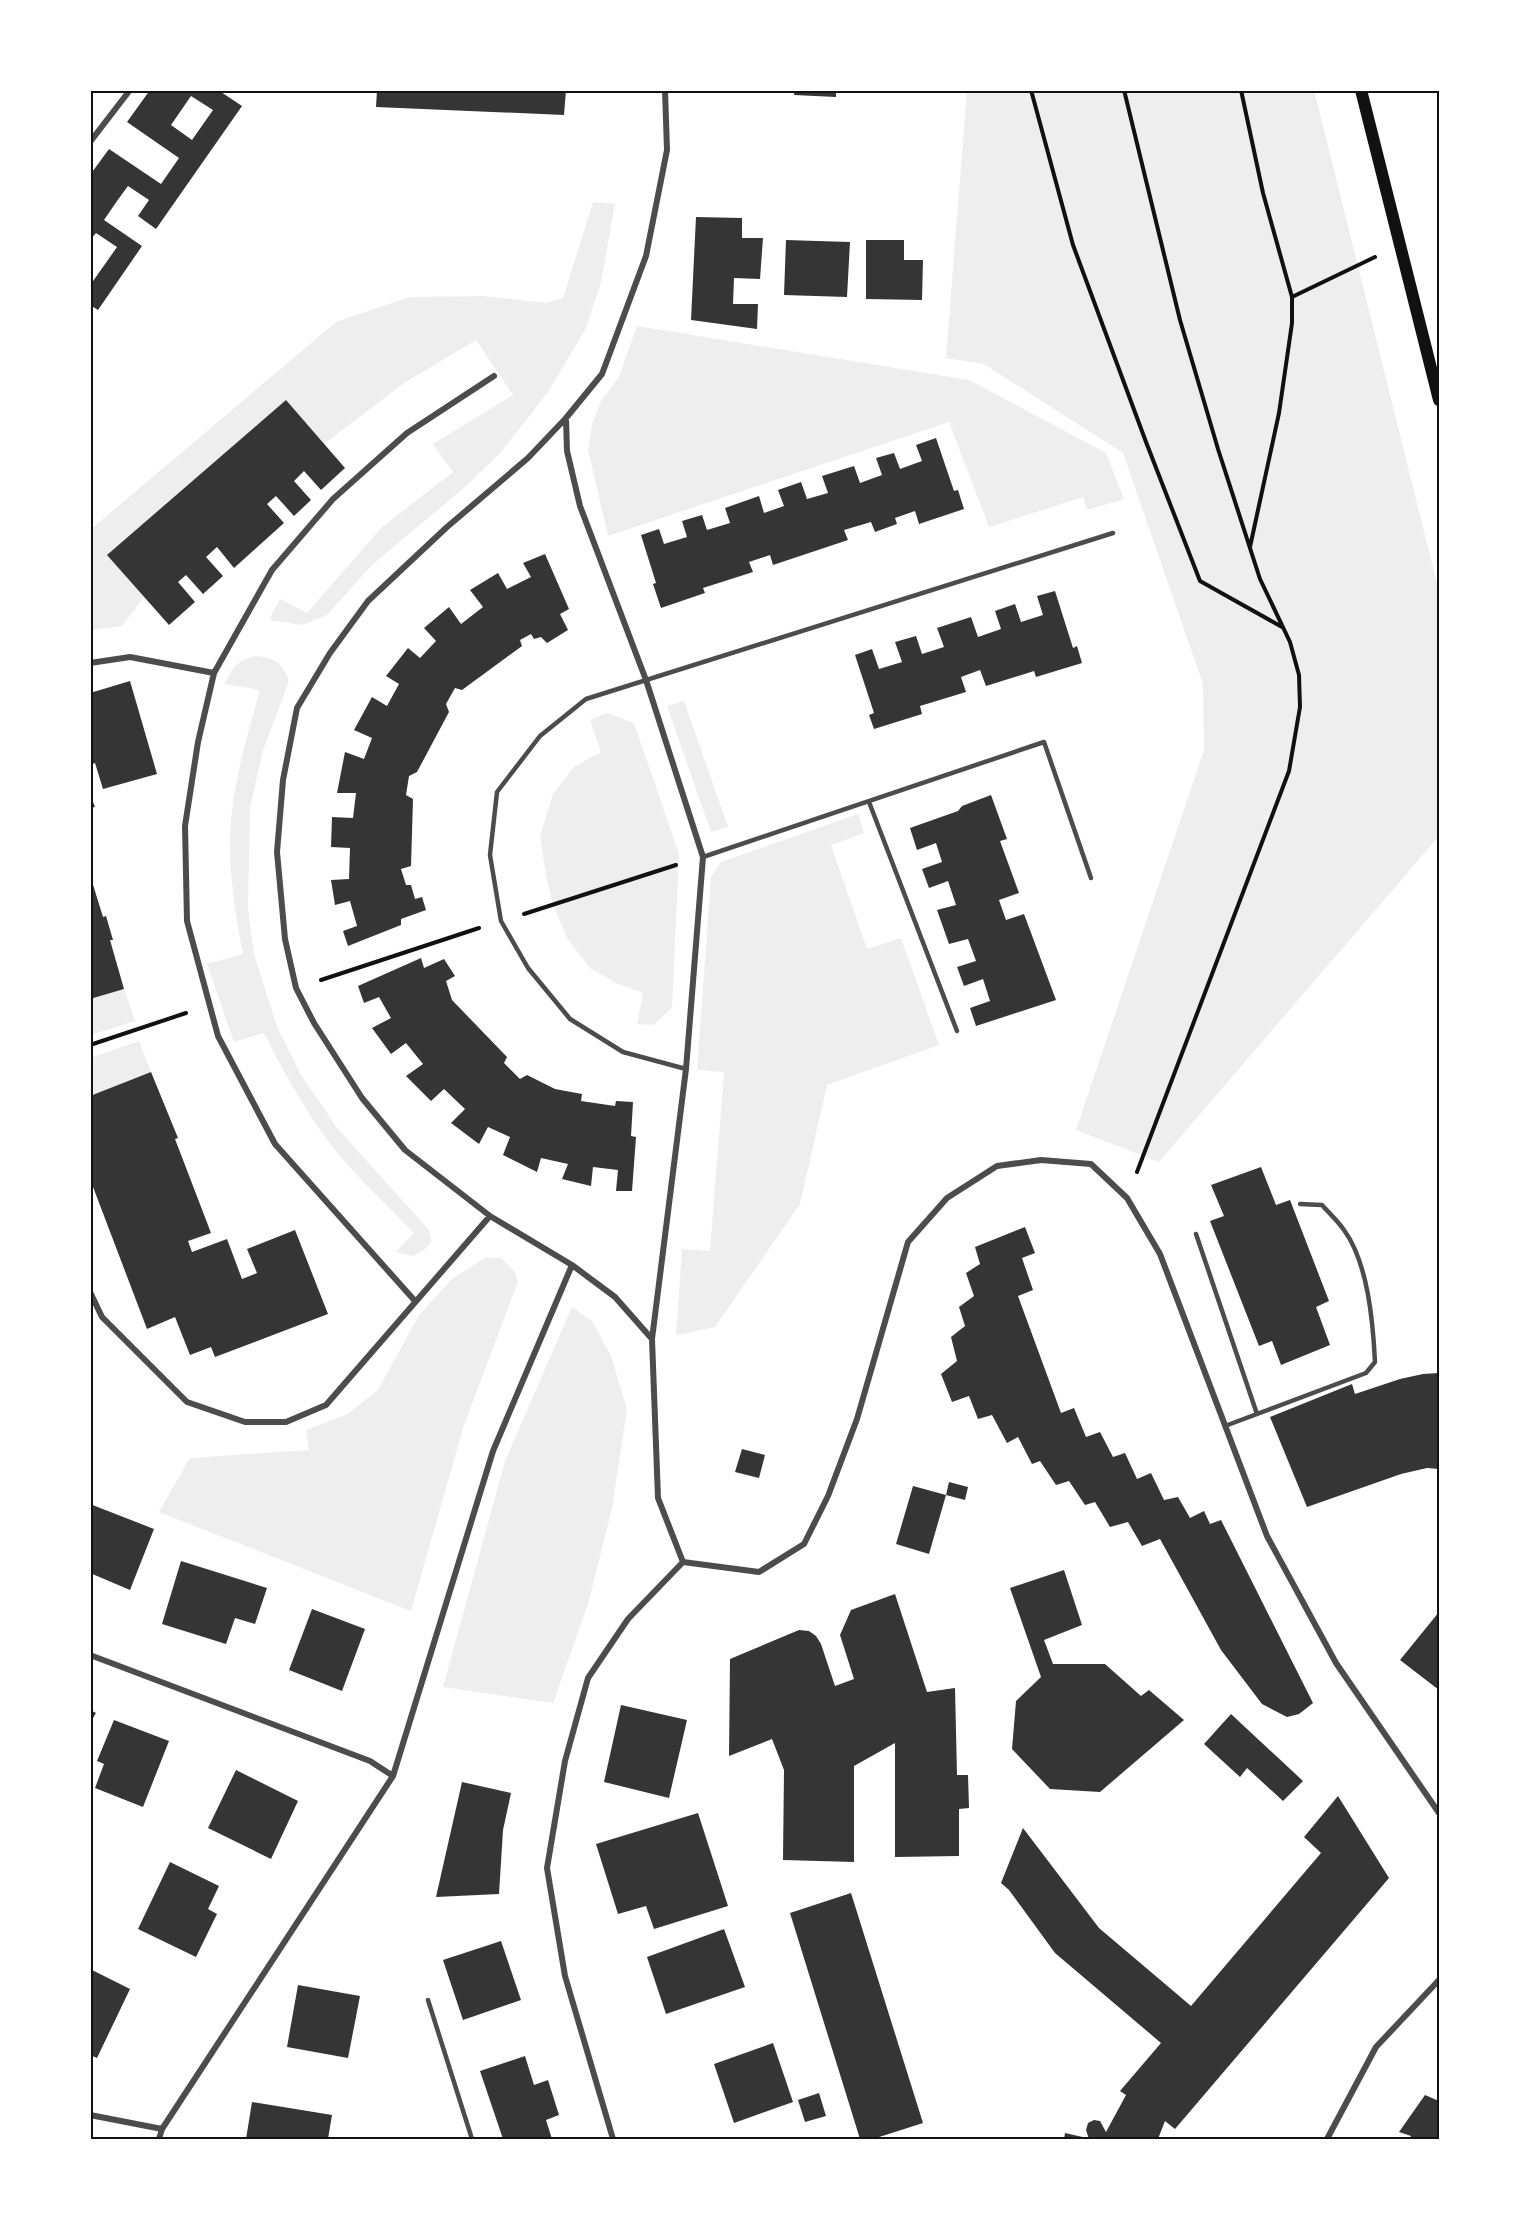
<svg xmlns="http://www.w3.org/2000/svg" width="1529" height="2229" font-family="'PT Sans',sans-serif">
<rect width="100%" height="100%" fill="#fff"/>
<path fill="#eee" d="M 967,90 L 1314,90 L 1439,591 L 1439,836 L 1159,1162 L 1076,1130 L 1204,750 L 1203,684 L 1123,453 L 984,364 L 946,358 Z
M 593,202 L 615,204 L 601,282 L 586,328 L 548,392 L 502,451 L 465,487 L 372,565 L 327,615 L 302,625 L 269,620 L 280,599 L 307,613 L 381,528 L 453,472 L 433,444 L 513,395 L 476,340 L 404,383 L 324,444 L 140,527 L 108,555 L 144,597 L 122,626 L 90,630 L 90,530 L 336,322 L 410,297 L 483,296 L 546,303 L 563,298 Z
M 637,326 L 969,380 L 1106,453 L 1124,499 L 1087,510 L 1083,497 L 989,527 L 949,422 L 608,536 L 588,450 L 592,424 L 601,401 L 619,377 Z
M 255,656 C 276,659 281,661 289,681 L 263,750 L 250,808 L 248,908 L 254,954 L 277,1027 L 301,1075 L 338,1129 L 429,1230 L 431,1242 L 424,1250 L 413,1256 L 396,1252 L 414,1233 C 384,1202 351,1172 325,1137 C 302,1104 282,1069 264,1033 L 234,1042 L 207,964 L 243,954 C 236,918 230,882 230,844 C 230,792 246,740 260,690 L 225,684 C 232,666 238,661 255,656 Z
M 684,701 L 728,827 L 711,832 L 667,706 Z
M 607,713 L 634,723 L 679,854 L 672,1008 L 653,1025 L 637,1024 L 643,993 L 616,983 L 590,968 L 567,938 L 553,905 L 546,875 L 540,836 L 553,794 L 574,767 L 601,752 L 590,720 Z
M 858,814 L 864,833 L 831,845 L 867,949 L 901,938 L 939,1045 L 827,1085 L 800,1204 L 715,1327 L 676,1335 L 682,1249 L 710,1251 L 724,1072 L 697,1070 L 711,877 L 721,862 Z
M 124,989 L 135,1021 L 90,1035 L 90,999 Z
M 139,1041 L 151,1072 L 90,1096 L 90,1058 Z
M 485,1258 L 501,1258 L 515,1272 L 518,1282 L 464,1425 L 411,1611 L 159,1512 L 190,1458 L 309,1450 L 306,1430 L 346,1415 L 378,1390 L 419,1315 L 453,1278 Z
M 572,1307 L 592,1321 L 611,1356 L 627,1409 L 612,1508 L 589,1601 L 553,1703 L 443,1687 L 505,1461 Z"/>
<path fill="#353535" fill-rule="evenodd" d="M 150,90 L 218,90 L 242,106 L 156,229 L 138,216 L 149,200 L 128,186 L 117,201 L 104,220 L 142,246 L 98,310 L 90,305 L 90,283 L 91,284 L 117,247 L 96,233 L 90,240 L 90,175 L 109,149 L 161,184 L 179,158 L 127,122 ZM 191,96 L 213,110 L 192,140 L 171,125 Z
M 377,90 L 511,90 L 550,92 L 550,90 L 566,90 L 564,115 L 376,107 Z
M 795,90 L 836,90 L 836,97 L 794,95 Z
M 696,217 L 742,218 L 742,238 L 763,238 L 760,279 L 734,278 L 733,304 L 758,304 L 757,329 L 691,320 Z
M 786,240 L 850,242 L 847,297 L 784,295 Z
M 866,240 L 904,240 L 904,260 L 923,260 L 922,300 L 866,299 Z
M 286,400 L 345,468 L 321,490 L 304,471 L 294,481 L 311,500 L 294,516 L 276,496 L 267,504 L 284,523 L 234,568 L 217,547 L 206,557 L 223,576 L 203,594 L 186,575 L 178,582 L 195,602 L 169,625 L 107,555 Z
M 936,438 L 954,491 L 958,490 L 964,509 L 919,524 L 915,511 L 895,518 L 897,524 L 875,532 L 871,522 L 844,530 L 848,540 L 773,565 L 770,555 L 749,562 L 753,572 L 703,588 L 705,593 L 661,608 L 653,584 L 656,583 L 641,535 L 659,529 L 664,544 L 687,537 L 682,521 L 702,515 L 707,530 L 730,523 L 725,508 L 759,496 L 764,513 L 784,506 L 778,490 L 801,482 L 807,499 L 828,493 L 822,476 L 854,466 L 860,483 L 882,475 L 876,458 L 894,453 L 900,469 L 922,461 L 916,445 Z
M 545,554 L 569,609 L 560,614 L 568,630 L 547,643 L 541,637 L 534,639 L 531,634 L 520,640 L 522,646 L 462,690 L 455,688 L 446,704 L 449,712 L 417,772 L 409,776 L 406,795 L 413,799 L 411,866 L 401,869 L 406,885 L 411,885 L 415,899 L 422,897 L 426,910 L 401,919 L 401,925 L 348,946 L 343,931 L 357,926 L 350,901 L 335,905 L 331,880 L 349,879 L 350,848 L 331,847 L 332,817 L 353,818 L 356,793 L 337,793 L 345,752 L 364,759 L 372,738 L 354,730 L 372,697 L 387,706 L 399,684 L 386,676 L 408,648 L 420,658 L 436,641 L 424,628 L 449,607 L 461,624 L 483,607 L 470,590 L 498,573 L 507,589 L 531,577 L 523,563 Z
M 1055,591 L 1073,648 L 1077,646 L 1082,663 L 1036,677 L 1034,671 L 986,686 L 980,670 L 961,677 L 966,692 L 920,706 L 922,714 L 874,729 L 869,715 L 874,713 L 855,655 L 872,649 L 879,669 L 902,662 L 895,642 L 916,636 L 922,654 L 944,647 L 937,628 L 971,617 L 978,637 L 1001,629 L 995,611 L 1015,604 L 1021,622 L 1043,615 L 1037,596 Z
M 130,681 L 157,774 L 103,789 L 95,763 L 90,765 L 90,693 Z
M 90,794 L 95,807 L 90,808 Z
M 991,795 L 1007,839 L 1000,841 L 1019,893 L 999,900 L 1006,920 L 1024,914 L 1056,1000 L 976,1026 L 970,1008 L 990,1001 L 983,979 L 964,986 L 957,967 L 976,961 L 968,939 L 949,944 L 937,910 L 956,905 L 948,881 L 929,888 L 922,869 L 942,862 L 936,843 L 917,850 L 910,828 L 958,811 L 962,806 Z
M 90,875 L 103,917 L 106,916 L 113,940 L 110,940 L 124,989 L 90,999 Z
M 421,958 L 424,968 L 444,959 L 455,976 L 446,981 L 452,1000 L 507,1057 L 504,1063 L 520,1079 L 527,1075 L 555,1089 L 582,1094 L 581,1101 L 615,1106 L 616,1101 L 633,1102 L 631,1136 L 636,1137 L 632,1191 L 616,1191 L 618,1170 L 593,1167 L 591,1186 L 562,1179 L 568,1164 L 541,1158 L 537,1172 L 503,1155 L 510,1137 L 488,1127 L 479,1144 L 451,1123 L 465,1109 L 444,1089 L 431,1101 L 406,1076 L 423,1064 L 406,1043 L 391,1054 L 372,1028 L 391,1018 L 379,997 L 364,1003 L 358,986 Z
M 151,1072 L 178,1138 L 175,1139 L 211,1233 L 188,1241 L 192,1252 L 227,1239 L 242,1279 L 257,1273 L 247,1249 L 295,1230 L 328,1314 L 215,1357 L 211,1347 L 190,1355 L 175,1317 L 147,1329 L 90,1179 L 90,1096 Z
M 1261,1167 L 1276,1205 L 1290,1200 L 1329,1301 L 1316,1307 L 1330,1345 L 1281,1365 L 1272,1341 L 1259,1346 L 1210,1221 L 1224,1216 L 1211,1185 Z
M 1025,1227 L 1035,1253 L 1022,1258 L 1033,1290 L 1018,1296 L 1061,1413 L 1074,1408 L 1086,1437 L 1100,1432 L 1113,1457 L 1125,1453 L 1137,1479 L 1151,1473 L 1164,1500 L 1178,1497 L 1190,1518 L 1204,1511 L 1210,1524 L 1221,1520 L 1313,1703 L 1299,1714 L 1287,1717 L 1262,1704 L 1221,1650 L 1160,1539 L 1142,1546 L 1128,1522 L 1110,1527 L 1095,1502 L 1085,1505 L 1069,1481 L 1056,1485 L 1040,1461 L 1032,1464 L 1018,1437 L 1007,1443 L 992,1415 L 978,1419 L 969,1396 L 952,1402 L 941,1374 L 957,1361 L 951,1337 L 965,1326 L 959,1307 L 974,1296 L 966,1273 L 980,1264 L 975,1247 Z
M 1439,1373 L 1439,1469 L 1427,1468 L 1401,1474 L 1307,1507 L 1270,1417 L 1352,1384 L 1355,1394 L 1400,1379 L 1423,1374 Z
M 742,1449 L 765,1455 L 759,1478 L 735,1472 Z
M 949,1482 L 968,1487 L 965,1500 L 946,1495 Z
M 913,1486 L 946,1495 L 929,1554 L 896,1544 Z
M 90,1504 L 154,1529 L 130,1590 L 90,1573 Z
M 181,1561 L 267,1588 L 255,1624 L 235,1618 L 226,1644 L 162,1624 Z
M 1064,1570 L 1082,1625 L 1044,1640 L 1053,1664 L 1105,1664 L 1141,1696 L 1149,1690 L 1184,1720 L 1100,1792 L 1050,1789 L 1012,1749 L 1016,1701 L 1041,1677 L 1010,1588 Z
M 895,1594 L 927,1692 L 955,1688 L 957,1775 L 968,1775 L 969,1808 L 959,1809 L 959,1856 L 895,1857 L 895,1743 L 854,1766 L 854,1862 L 783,1860 L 784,1770 L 772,1739 L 729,1756 L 730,1659 L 799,1630 L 809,1631 L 816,1636 L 821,1644 L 835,1686 L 854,1679 L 840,1635 L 851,1610 Z
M 312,1609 L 365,1629 L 342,1691 L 289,1670 Z
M 1439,1612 L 1439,1690 L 1400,1660 Z
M 621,1705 L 687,1720 L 669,1798 L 604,1782 Z
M 90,1710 L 96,1713 L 90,1723 Z
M 1231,1714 L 1303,1781 L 1283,1801 L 1247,1768 L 1240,1777 L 1204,1744 Z
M 114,1720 L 169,1741 L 143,1807 L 95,1788 L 104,1764 L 97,1761 Z
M 236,1770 L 298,1801 L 271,1859 L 208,1828 Z
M 462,1782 L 511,1793 L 503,1830 L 499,1894 L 436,1897 Z
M 1338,1796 L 1389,1878 L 1175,2129 L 1165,2121 L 1158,2139 L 1089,2139 L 1086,2130 L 1088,2123 L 1094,2120 L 1100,2121 L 1106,2132 L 1126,2095 L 1120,2091 L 1161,2043 L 1055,1953 L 1009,1890 L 1001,1883 L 1023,1828 L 1099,1928 L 1191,2006 L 1321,1853 L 1304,1837 Z
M 698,1813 L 728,1906 L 654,1929 L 646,1906 L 618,1914 L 596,1844 Z
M 170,1862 L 219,1886 L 208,1909 L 217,1914 L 196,1957 L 138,1929 Z
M 851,1893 L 923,2123 L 873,2139 L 860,2139 L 790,1913 Z
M 724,1929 L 745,1987 L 666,2014 L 647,1957 Z
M 501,1941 L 521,2000 L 463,2020 L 443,1960 Z
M 90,1969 L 130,1989 L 97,2058 L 90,2055 Z
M 298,1985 L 360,1996 L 348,2058 L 287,2047 Z
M 773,2043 L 793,2102 L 734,2123 L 714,2064 Z
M 525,2056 L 534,2085 L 548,2080 L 559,2115 L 546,2120 L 552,2139 L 503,2139 L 480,2071 Z
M 819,2093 L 826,2116 L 805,2122 L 798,2100 Z
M 1425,2095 L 1439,2101 L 1439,2139 L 1409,2139 L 1411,2136 L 1399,2132 Z
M 252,2102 L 332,2115 L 328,2139 L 246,2139 Z
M 1065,2133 L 1087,2138 L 1087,2139 L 1064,2139 Z"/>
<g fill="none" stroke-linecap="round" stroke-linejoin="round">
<path stroke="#111" stroke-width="4" d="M 1031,90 L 1073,245 L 1146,442 L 1200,581 L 1282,627
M 1124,90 L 1180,320 L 1218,449 L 1260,579 L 1290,642 L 1299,675 L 1300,707 L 1289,771 L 1137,1172
M 1241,90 L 1263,193 L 1292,297 L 1292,323 L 1279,413 L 1250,547
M 1292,297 L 1375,257
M 524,914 L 676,865
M 321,980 L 479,928
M 90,1045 L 186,1013"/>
<path stroke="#4c4c4c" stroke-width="4.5" d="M 869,802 L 957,1031
M 703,857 L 1044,742 L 1091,878
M 686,1069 L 623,1052 L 570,1019 L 528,968 L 501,921 L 490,855 L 497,792 L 540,736 L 586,699 L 1113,533
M 1196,1234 L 1257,1414
M 1225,1426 L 1366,1373 L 1375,1362 C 1373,1322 1368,1263 1344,1230 C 1338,1221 1329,1213 1322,1205 L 1300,1204
M 428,2000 L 472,2139"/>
<path stroke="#4c4c4c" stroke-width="6" d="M 665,90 L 667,150 L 646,256 L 602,374 L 566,418 L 528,458 L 447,527 L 368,601 L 330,653 L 297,708 L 283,780 L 277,852 L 285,939 L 296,988 L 314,1023 L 362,1098 L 405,1150 L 490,1216 L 572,1265 L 615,1297 L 652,1339 L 658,1498 L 683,1562
M 90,142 L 130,90
M 566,418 L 567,451 L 580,506 L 646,680 L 703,857 L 686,1069 L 652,1339
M 90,663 L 130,657 L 214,673
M 90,1292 L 102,1317 L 187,1402 L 245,1422 L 286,1422 L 326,1405 L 490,1216
M 415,1301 L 275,1144 L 218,1036 L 187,921 L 185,826 L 198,742 L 214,673 L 272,570 L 333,499 L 407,433 L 494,376
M 683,1562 L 759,1572 L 804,1544 L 828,1496 L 857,1419 L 908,1242 L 947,1198 L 997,1166 L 1041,1160 L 1091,1164 L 1127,1198 L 1160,1254 L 1267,1536 L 1336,1663 L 1439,1813
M 90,1655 L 370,1761 L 393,1776
M 90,2115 L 162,2129
M 159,2139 L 162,2129 L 393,1776 L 493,1451 L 572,1265
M 613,2139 L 565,1976 L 547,1868 L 565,1761 L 588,1678 L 628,1619 L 683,1562
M 1327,2139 L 1376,2047 L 1439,1980"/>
<path stroke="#111" stroke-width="12" d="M 1361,90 L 1439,400"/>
</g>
<rect width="1529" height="2229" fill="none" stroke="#ffffff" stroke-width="183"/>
<rect x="92" y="92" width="1346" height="2046" fill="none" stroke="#111" stroke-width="2"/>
</svg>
